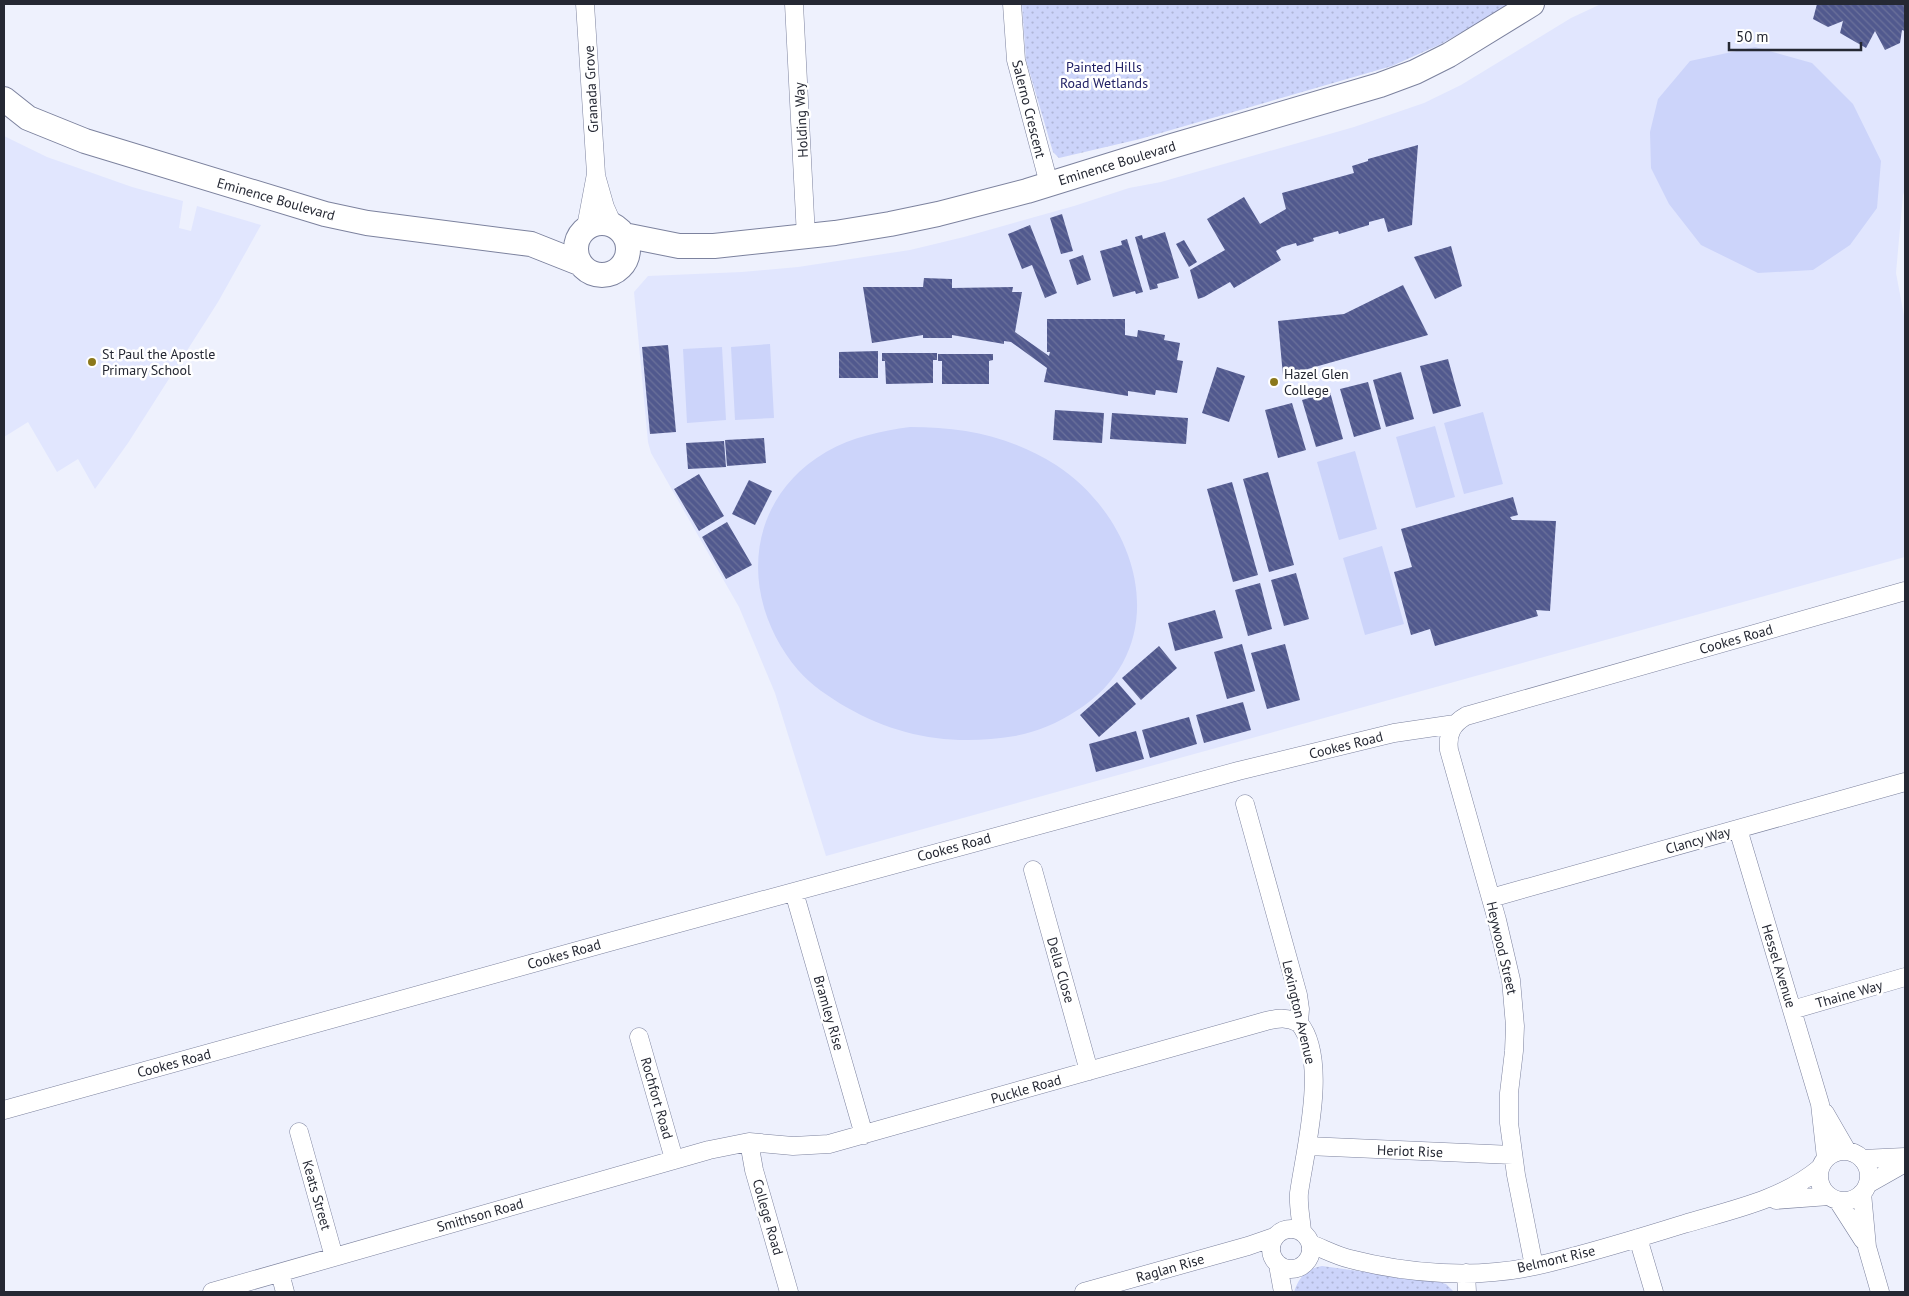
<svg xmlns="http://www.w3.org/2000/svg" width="1909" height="1296" font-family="'PT Sans',sans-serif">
<defs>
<pattern id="park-dots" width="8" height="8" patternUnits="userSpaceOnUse" patternTransform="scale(1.25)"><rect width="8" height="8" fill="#ccd4fa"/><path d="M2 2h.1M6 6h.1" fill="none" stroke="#afb6d7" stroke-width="1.8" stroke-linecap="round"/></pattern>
<pattern id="building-back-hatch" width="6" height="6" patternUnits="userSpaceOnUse" patternTransform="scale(1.25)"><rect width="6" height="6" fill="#51598e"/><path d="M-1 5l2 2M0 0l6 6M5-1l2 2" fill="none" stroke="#6c729b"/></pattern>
</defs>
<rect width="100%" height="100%" fill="#eef1fd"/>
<path fill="#e1e6fe" d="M 1601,4 L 1905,4 L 1905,190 L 1903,195 L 1896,273 L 1905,321 L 1905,557 L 826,856 L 775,693 L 739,607 L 651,453 L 648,442 L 634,292 L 648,276 L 742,272 L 798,267 L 910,250 L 964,237 L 1074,206 L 1129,188 L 1161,182 L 1354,127 L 1424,103 L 1461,85 L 1571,18 Z
M 4,136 L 47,157 L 132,187 L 183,201 L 179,228 L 191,231 L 197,206 L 261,225 L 218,302 L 128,443 L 95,489 L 78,459 L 57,472 L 28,422 L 4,437 Z"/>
<path fill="#ccd4fa" d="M 1755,47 L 1812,63 L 1853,104 L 1881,161 L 1877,208 L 1850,245 L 1813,270 L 1758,273 L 1701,245 L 1669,204 L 1651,168 L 1650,132 L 1658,99 L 1690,61 Z
M 770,344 L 774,418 L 735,420 L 731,347 Z
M 722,347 L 726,420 L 687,423 L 683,349 Z
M 1483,412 L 1503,484 L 1464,494 L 1444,423 Z
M 1435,426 L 1455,497 L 1416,508 L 1396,437 Z
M 910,427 C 963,427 1010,436 1056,465 C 1143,522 1175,649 1076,711 C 1058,723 1037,732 1015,736 C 954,746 900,738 846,707 C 829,697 811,685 798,670 C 739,600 743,501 826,452 C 852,437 881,431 910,427 Z
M 1355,451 L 1377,529 L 1339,540 L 1317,462 Z
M 1382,546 L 1404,624 L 1365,635 L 1343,558 Z"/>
<path fill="url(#park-dots)" d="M 1022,4 L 1508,4 L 1487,18 L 1441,44 L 1392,66 L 1140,139 L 1059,158 L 1053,152 L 1026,60 Z
M 1322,1266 L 1439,1282 L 1446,1284 L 1454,1292 L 1294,1292 C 1299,1277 1306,1269 1322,1266 Z"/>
<path fill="url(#building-back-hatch)" d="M 1817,4 L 1905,4 L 1905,31 L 1902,30 L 1900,43 L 1885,50 L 1875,31 L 1866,48 L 1840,33 L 1843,21 L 1828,27 L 1813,19 Z
M 1418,145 L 1412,225 L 1388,232 L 1384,218 L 1369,222 L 1369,225 L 1339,234 L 1338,231 L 1313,238 L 1314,241 L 1297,246 L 1296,243 L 1282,247 L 1276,251 L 1281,260 L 1234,288 L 1230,282 L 1204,297 L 1198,299 L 1190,270 L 1225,250 L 1207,219 L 1244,197 L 1260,224 L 1286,209 L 1282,193 L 1354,173 L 1352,166 L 1368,161 L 1368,159 Z
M 1062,214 L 1073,251 L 1061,254 L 1050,218 Z
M 1030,225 L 1057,293 L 1045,298 L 1032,265 L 1022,269 L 1008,234 Z
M 1165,232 L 1179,278 L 1157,284 L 1158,288 L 1150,290 L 1135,237 L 1142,235 L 1143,239 Z
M 1127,239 L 1143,292 L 1136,294 L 1135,291 L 1113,297 L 1100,251 L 1122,245 L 1121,241 Z
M 1184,240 L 1197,262 L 1189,267 L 1176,244 Z
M 1451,246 L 1462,286 L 1435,299 L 1414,257 Z
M 1083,255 L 1091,280 L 1077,285 L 1069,260 Z
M 924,278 L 952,279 L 952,288 L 1013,287 L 1012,292 L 1022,292 L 1015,332 L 1049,356 L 1050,352 L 1047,352 L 1047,319 L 1125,319 L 1125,335 L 1137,337 L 1138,330 L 1165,335 L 1164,340 L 1180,343 L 1177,360 L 1183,361 L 1177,393 L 1156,390 L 1155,395 L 1128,391 L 1128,396 L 1044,382 L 1047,368 L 1011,342 L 1004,341 L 1004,344 L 952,335 L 952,338 L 923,338 L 923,335 L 872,343 L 863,287 L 923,287 Z
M 1403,285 L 1428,335 L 1283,376 L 1278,321 L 1344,314 Z
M 668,345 L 676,432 L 650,434 L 642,347 Z
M 878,351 L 878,378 L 839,378 L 839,352 Z
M 882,353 L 937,353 L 937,360 L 933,360 L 933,383 L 886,384 L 885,361 L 882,361 Z
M 938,354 L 993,354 L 993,360 L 989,361 L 989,384 L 942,384 L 942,361 L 938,361 Z
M 1448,359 L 1461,406 L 1433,414 L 1420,366 Z
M 1217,367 L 1245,376 L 1229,422 L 1202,413 Z
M 1401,372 L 1414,419 L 1386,427 L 1373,380 Z
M 1368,382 L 1381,429 L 1354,437 L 1340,389 Z
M 1330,392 L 1343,439 L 1316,447 L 1302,400 Z
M 1292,403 L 1306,450 L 1278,458 L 1265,410 Z
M 1055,410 L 1104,413 L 1102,443 L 1053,440 Z
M 1112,413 L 1188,418 L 1186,444 L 1110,439 Z
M 764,438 L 766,463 L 727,466 L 725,440 Z
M 724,441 L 726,467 L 688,469 L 686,443 Z
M 1268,472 L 1294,565 L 1269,572 L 1243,479 Z
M 699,474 L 724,516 L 699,531 L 674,489 Z
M 749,480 L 772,491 L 755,525 L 732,514 Z
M 1232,482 L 1258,575 L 1233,582 L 1207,489 Z
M 1513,497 L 1518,515 L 1510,517 L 1512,520 L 1556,521 L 1550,611 L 1536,610 L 1538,616 L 1435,646 L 1430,629 L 1411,635 L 1394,572 L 1412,567 L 1401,529 Z
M 727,522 L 752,565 L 726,579 L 702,537 Z
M 1296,573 L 1309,619 L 1284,626 L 1271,580 Z
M 1260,583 L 1272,629 L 1248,636 L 1235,590 Z
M 1215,610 L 1223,638 L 1175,651 L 1168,623 Z
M 1242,644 L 1255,691 L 1227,699 L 1214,652 Z
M 1285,644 L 1300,700 L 1267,709 L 1251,653 Z
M 1159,646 L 1177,668 L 1141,700 L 1122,678 Z
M 1117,682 L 1136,704 L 1099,737 L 1080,715 Z
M 1243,702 L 1251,730 L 1204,743 L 1196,715 Z
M 1189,717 L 1197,744 L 1150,758 L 1142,730 Z
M 1136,731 L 1144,759 L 1096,772 L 1089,744 Z"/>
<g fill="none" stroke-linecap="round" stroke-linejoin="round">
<defs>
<path id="street" d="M 585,4 L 596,174 L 586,227
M 794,4 L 806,237
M 1012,4 L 1016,60 L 1049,184
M 597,179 L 605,207 L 613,225
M 1245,804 L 1298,995 L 1300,1009 L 1299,1023 C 1329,1059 1305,1150 1299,1193 C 1298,1205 1301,1219 1302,1231
M 1738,829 L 1820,1104 L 1826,1158
M 1033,870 L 1089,1071
M 794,892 L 864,1135
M 1491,898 L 1905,782
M 1792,1010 L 1905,977
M 639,1037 L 674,1159
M 4,1110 L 613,941 L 1238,771 L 1394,733 L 1455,724
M 1825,1113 L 1847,1151
M 299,1132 L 334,1257
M 749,1142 L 754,1170 L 789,1292
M 1307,1146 L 1513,1155
M1819 1176a25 25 0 1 1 50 0a25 25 0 1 1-50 0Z
M 1862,1159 L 1905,1157
M 1868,1184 L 1905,1163
M 1862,1193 L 1867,1247 L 1880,1292
M 1776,1200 L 1829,1196
M 1838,1201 L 1863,1240
M1271 1249a20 20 0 1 1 40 0a20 20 0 1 1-40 0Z
M 1638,1238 L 1654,1292
M 1311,1244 C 1324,1249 1337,1256 1350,1259 C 1408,1274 1476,1279 1535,1266 C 1585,1255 1635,1239 1684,1224 C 1731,1210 1782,1200 1820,1168
M 1278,1265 L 1283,1292
M 1534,1266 L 1516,1175 L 1509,1123 L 1509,1093 L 1514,1051 L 1515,1026 L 1511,980 L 1497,920 L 1449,750 C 1447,734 1452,724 1466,716 L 1905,591
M 280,1273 L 285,1292
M 1466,1273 L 1467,1292
M 212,1292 L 709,1150 L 749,1142 L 793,1146 L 829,1144 L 1266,1021 C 1278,1018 1288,1017 1299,1023
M 1084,1292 L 1248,1246 L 1274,1237"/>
<path id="secondary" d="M 4,99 L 28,118 L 85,141 L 325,214 L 367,223 L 531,244 L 579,263
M576 249a26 26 0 1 1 52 0a26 26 0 1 1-52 0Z
M 624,235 L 679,246 L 714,246 L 835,233 L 890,224 L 938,214 L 1027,191 L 1172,146 L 1380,85 L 1415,72 L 1449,55 L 1532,4"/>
</defs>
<use href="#street" stroke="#7c829e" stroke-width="19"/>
<use href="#secondary" stroke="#7c829e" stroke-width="26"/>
<use href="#street" stroke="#fff" stroke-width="18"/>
<use href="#secondary" stroke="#fff" stroke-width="24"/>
</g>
<g fill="#8b781c" stroke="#fff" stroke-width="2">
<circle cx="92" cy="362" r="5"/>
<circle cx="1274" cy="382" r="5"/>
</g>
<g text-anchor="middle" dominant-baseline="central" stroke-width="5" stroke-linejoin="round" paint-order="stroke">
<g font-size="14" fill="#212165" stroke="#fff">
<text x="1104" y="67">Painted Hills<tspan x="1104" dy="16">Road Wetlands</tspan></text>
</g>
<g font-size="14" fill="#252833" stroke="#fff">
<text transform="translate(591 89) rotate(-93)">Granada Grove</text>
<text transform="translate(1029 109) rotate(76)">Salerno Crescent</text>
<text transform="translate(801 120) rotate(-93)">Holding Way</text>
<text transform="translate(1117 163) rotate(-17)">Eminence Boulevard</text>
<text transform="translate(276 199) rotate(16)">Eminence Boulevard</text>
<text transform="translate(1736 639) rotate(-16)">Cookes Road</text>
<text transform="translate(1346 745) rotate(-14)">Cookes Road</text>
<text transform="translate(1698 840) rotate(-16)">Clancy Way</text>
<text transform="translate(954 847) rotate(-15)">Cookes Road</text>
<text transform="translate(1502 948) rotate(77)">Heywood Street</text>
<text transform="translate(564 954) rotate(-16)">Cookes Road</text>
<text transform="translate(1779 966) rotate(73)">Hessel Avenue</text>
<text transform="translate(1061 970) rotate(74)">Della Close</text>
<text transform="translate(1849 994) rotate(-16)">Thaine Way</text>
<text transform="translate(1299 1012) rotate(77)">Lexington Avenue</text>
<text transform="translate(829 1013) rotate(74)">Bramley Rise</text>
<text transform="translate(174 1063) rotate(-15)">Cookes Road</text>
<text transform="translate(1026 1089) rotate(-16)">Puckle Road</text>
<text transform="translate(657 1098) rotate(74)">Rochfort Road</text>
<text transform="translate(1410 1151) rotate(2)">Heriot Rise</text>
<text transform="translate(317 1195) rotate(74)">Keats Street</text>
<text transform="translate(480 1215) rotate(-16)">Smithson Road</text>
<text transform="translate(768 1217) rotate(74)">College Road</text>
<text transform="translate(1556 1259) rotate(-13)">Belmont Rise</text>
<text transform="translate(1170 1268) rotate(-16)">Raglan Rise</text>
</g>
<g font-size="14" fill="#252833" stroke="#fff" text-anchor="start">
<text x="102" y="354">St Paul the Apostle<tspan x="102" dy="16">Primary School</tspan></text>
<text x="1284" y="374">Hazel Glen<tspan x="1284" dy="16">College</tspan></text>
</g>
</g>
<rect width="1909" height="1296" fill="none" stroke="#252833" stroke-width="10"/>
<path d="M1729 42v8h132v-8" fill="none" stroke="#252833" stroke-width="2.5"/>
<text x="1736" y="42" font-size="15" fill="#252833" stroke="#ffffff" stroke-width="4" paint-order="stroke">50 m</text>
</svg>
